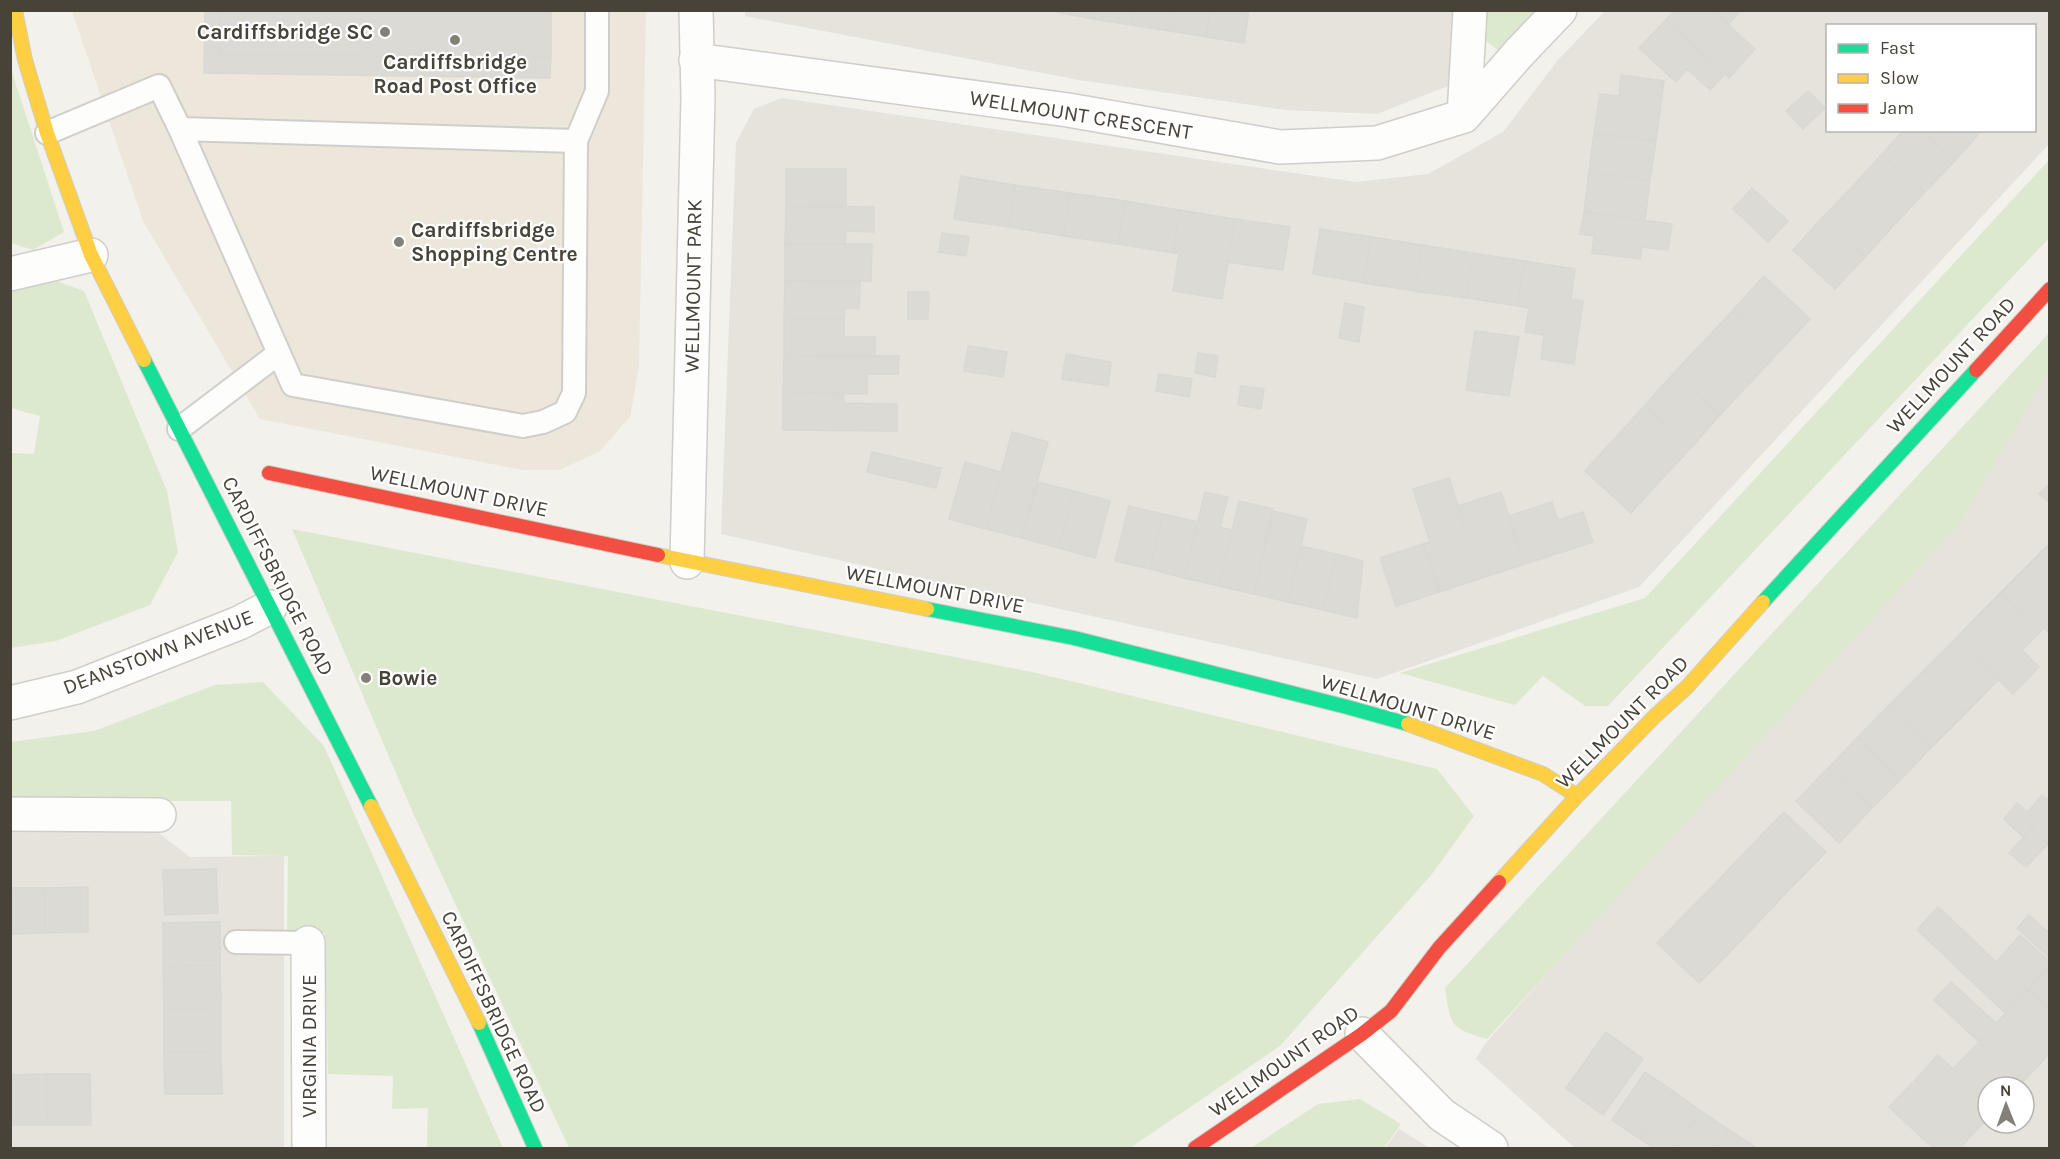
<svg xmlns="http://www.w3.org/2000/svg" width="2060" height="1159" font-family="Karla,sans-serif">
<rect width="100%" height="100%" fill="#f2f1ec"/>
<path fill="#e5e3db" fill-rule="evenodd" d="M 745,11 L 1453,11 L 1448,86 L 1377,114 L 1286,110 L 1079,80 L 745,16 Z
M 1605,11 L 2049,11 L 2049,144 L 1639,587 L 1377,679 L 721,534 L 736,143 L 754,109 L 782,98 L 1356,182 L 1428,174 L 1503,132 L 1558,60 ZM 1828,26 L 2034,26 L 2034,130 L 1828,130 Z
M 2049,366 L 2049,1148 L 1575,1148 L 1476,1059 L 1484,1045 L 1953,514 ZM 1988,1087 L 2024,1087 L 2024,1123 L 1988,1123 Z
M 10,825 L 148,825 L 190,857 L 284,856 L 284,1148 L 11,1148 Z
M 1399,1129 L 1430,1148 L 1385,1148 Z"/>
<path fill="#ece7da" d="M 72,11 L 646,11 L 639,366 L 630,417 L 600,451 L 560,470 L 523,470 L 260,419 L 143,221 Z"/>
<path fill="#dde9cf" d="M 1484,11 L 1542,11 L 1503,54 L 1482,38 Z
M 10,66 L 64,232 L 33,250 L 11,243 Z
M 2049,160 L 2049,238 L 1608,706 L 1585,706 L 1543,676 L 1515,705 L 1400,673 L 1645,598 Z
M 48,278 L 84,291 L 167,491 L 178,552 L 150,605 L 56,641 L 11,648 L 11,453 L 34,454 L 40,416 L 11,408 L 11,285 Z
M 2049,333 L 2049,371 L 1960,523 L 1487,1039 C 1449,1028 1451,1025 1445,988 Z
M 292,529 L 1037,673 L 1437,769 L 1474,816 L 1432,874 L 1280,1046 L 1130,1148 L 569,1148 L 413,813 Z
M 263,682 L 324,746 L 503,1148 L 427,1148 L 428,1108 L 392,1109 L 393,1076 L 328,1074 L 325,933 L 287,935 L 288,856 L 232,855 L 231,801 L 11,801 L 10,742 L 94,731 L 215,685 Z
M 1360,1099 L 1401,1124 L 1384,1148 L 1251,1148 L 1318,1104 Z"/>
<path fill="#dbdad5" stroke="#dad8d2" stroke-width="1.5" d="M 205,10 L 220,10 L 219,54 L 551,58 L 550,78 L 204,73 Z
M 220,10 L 551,10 L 551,58 L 219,54 Z
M 1057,10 L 1095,10 L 1094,19 L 1056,12 Z
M 1095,10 L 1134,10 L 1131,25 L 1094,19 Z
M 1134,10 L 1172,10 L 1169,31 L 1131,25 Z
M 1172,10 L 1211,10 L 1206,37 L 1169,31 Z
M 1211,10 L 1249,10 L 1244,43 L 1206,37 Z
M 1674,10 L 1712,10 L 1755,49 L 1729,78 L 1666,20 Z
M 1712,10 L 1741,10 L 1728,25 Z
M 1666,20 L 1725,74 L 1710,90 L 1687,69 L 1676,82 L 1639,48 Z
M 1621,75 L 1664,81 L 1656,141 L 1594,133 L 1600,94 L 1619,96 Z
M 1808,91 L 1825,108 L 1803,129 L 1786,111 Z
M 1904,130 L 1922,130 L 1955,161 L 1925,192 L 1882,154 Z
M 1922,130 L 1982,130 L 1955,161 Z
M 1594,133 L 1656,141 L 1650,180 L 1589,172 Z
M 1882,154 L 1925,192 L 1895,224 L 1853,186 Z
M 786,169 L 846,169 L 846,206 L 786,206 Z
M 1589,172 L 1650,180 L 1645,220 L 1584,212 Z
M 961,176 L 1015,185 L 1009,227 L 954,219 Z
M 1015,185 L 1070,193 L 1064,236 L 1009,227 Z
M 1853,186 L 1895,224 L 1865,257 L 1822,218 Z
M 1752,188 L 1788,221 L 1768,242 L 1733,209 Z
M 1070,193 L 1125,201 L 1118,244 L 1064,236 Z
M 1125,201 L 1180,210 L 1173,253 L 1118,244 Z
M 786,206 L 874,207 L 874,232 L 846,231 L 845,244 L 785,244 Z
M 1180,210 L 1235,219 L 1222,299 L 1173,291 L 1179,253 L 1173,253 Z
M 1584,212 L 1672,224 L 1668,250 L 1642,247 L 1640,259 L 1592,253 L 1594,236 L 1580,234 Z
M 1822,218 L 1865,257 L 1835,289 L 1793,250 Z
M 1235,219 L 1290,227 L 1283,270 L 1228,262 Z
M 1320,229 L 1371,237 L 1364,283 L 1313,274 Z
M 942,233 L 969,237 L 966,256 L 939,252 Z
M 1371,237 L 1422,245 L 1415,291 L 1364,283 Z
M 785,244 L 872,244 L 871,281 L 785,281 Z
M 1422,245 L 1473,253 L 1466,298 L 1415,291 Z
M 1473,253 L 1524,261 L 1517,306 L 1466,298 Z
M 1524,261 L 1575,269 L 1571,299 L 1583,301 L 1574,364 L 1541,359 L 1544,335 L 1525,332 L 1529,308 L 1517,306 Z
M 1764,276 L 1810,319 L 1780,351 L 1734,309 Z
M 785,281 L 860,282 L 859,309 L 845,308 L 844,319 L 784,318 Z
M 908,292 L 929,292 L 928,319 L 908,319 Z
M 1345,303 L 1364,307 L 1359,342 L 1339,338 Z
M 1734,309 L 1780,351 L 1750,383 L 1704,341 Z
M 784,318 L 844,319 L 844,337 L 875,337 L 875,357 L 784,355 Z
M 1475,331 L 1519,337 L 1509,396 L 1466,390 Z
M 1704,341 L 1750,383 L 1720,415 L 1674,373 Z
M 968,346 L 1007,352 L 1003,377 L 964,371 Z
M 1198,353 L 1218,356 L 1215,377 L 1195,373 Z
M 1066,354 L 1111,362 L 1108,386 L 1062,379 Z
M 784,355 L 899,356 L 898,374 L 867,374 L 867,394 L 783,392 Z
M 1674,373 L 1720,415 L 1691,448 L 1645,405 Z
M 1159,374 L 1192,379 L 1189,397 L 1156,391 Z
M 1241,386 L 1264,389 L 1261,409 L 1238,405 Z
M 783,392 L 843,394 L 844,403 L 897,404 L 897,431 L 783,430 Z
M 1645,405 L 1691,448 L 1661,480 L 1615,438 Z
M 1012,432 L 1048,442 L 1022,538 L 986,529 Z
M 1615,438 L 1661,480 L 1631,513 L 1585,471 Z
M 872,452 L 941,468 L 936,488 L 867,472 Z
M 965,462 L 1001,472 L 986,529 L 949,519 Z
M 1449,478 L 1482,578 L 1439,592 L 1423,544 L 1430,542 L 1413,489 Z
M 1038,482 L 1074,491 L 1059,548 L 1022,538 Z
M 2050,483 L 2050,503 L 2039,494 Z
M 1074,491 L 1110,501 L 1095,558 L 1059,548 Z
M 1205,492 L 1228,497 L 1220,527 L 1232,530 L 1219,586 L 1184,578 Z
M 1501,492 L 1525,564 L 1482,578 L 1458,506 Z
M 1239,501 L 1273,509 L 1254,594 L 1219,586 Z
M 1552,502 L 1558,520 L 1583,512 L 1593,542 L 1525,564 L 1509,516 Z
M 1129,506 L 1163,514 L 1150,569 L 1115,561 Z
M 1273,511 L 1307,519 L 1288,602 L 1254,594 Z
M 1163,514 L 1198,522 L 1184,578 L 1150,569 Z
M 2050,543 L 2050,566 L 2038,555 Z
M 1423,544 L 1439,592 L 1396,606 L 1380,558 Z
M 1301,546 L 1336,554 L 1323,610 L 1288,602 Z
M 1336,554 L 1363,561 L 1357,618 L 1323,610 Z
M 2038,555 L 2050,566 L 2050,633 L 2044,628 L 2041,631 L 2001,592 Z
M 2001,592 L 2041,631 L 2022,650 L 2039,667 L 2013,694 L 1956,638 Z
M 1956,638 L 1998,680 L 1966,713 L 1923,671 Z
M 1923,671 L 1966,713 L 1931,748 L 1888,706 Z
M 1888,706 L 1931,748 L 1900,780 L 1858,737 Z
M 1858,737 L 1900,780 L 1872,808 L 1829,767 Z
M 1829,767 L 1872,808 L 1839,843 L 1796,801 Z
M 2042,795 L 2050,802 L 2050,808 L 2023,837 L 2004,819 L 2017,803 L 2028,812 Z
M 2050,808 L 2050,842 L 2048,844 L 2031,829 Z
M 1784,812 L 1826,852 L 1785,894 L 1743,854 Z
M 2031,829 L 2048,844 L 2026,867 L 2009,853 Z
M 1743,854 L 1785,894 L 1755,926 L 1713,886 Z
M 216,869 L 218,913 L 165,915 L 163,870 Z
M 1713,886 L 1755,926 L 1727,955 L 1685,914 Z
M 88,887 L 88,932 L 45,933 L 45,888 Z
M 10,888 L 45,888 L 45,933 L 10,934 Z
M 1938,907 L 1966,933 L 1945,956 L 1917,930 Z
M 1685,914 L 1727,955 L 1699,983 L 1657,943 Z
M 2029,915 L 2047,931 L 2050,929 L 2050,958 L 2017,928 Z
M 220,922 L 220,965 L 163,966 L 163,923 Z
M 1966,933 L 1996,962 L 2020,935 L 2050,962 L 2050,967 L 2005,1013 L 1945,956 Z
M 220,965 L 221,1008 L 164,1009 L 163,966 Z
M 2050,967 L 2050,1010 L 2028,990 Z
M 1951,982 L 1996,1023 L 1979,1042 L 1934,1000 Z
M 2028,990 L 2050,1010 L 2050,1053 L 2046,1057 L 2003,1016 Z
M 221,1008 L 221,1051 L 164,1052 L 164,1009 Z
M 2003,1016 L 2046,1057 L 2022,1083 L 1979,1042 Z
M 1606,1032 L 1643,1059 L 1603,1115 L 1566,1088 Z
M 1979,1042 L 2022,1083 L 2017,1087 L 1988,1087 L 1988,1101 L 1953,1069 Z
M 221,1051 L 222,1094 L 165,1094 L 164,1052 Z
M 1938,1055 L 1988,1101 L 1988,1118 L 1973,1134 L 1915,1080 Z
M 1645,1072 L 1673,1091 L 1640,1139 L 1612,1120 Z
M 46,1074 L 90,1074 L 91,1125 L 47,1125 Z
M 46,1074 L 47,1125 L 10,1125 L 10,1075 Z
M 1915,1080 L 1973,1134 L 1960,1148 L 1933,1148 L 1889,1107 Z
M 1673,1091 L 1701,1111 L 1675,1148 L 1654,1148 L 1640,1139 Z
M 1701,1111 L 1729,1130 L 1716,1148 L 1675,1148 Z
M 1729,1130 L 1757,1148 L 1716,1148 Z"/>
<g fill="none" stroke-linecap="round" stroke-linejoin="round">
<defs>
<path id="lane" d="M 180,129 L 576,141
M 47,133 L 159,86 L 180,129 L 293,385 L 523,426 L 543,422 L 565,412 L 574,393 L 576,141 L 597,91 L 597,10
M 179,429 L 279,353
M 236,942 L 308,943"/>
<path id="street" d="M 696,60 L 1068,110 L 1280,147 L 1377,143 L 1464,116 L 1519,53 L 1560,10
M 1464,116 L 1470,10
M 10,274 L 91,255
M 687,562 L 698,97 L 696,10
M 10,703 L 77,687 L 239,623 L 270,607
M 10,814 L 159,815
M 308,943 L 309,1148
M 1362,1034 L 1442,1115 L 1491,1148"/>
<path id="fast" d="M 144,360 L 371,806
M 1763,602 L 1976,370
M 927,609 L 1074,638 L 1347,707 L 1408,724
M 479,1023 L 535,1148"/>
<path id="slow" d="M 15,10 L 25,60 L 47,133 L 91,255 L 144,360
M 658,555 L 927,609
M 1408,724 L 1543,774 L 1577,796
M 371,806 L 479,1023
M 1499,882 L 1577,796 L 1655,716 L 1687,687 L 1763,602"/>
<path id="jam" d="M 1976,370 L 2050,289
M 269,473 L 658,555
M 1195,1148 L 1362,1034 L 1391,1011 L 1439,948 L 1499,882"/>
</defs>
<use href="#lane" stroke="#d0ceca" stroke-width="26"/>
<use href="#street" stroke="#d0ceca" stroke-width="36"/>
<use href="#fast" stroke="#d0cec4" stroke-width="16"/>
<use href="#slow" stroke="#d0cec4" stroke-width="16"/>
<use href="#jam" stroke="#d0cec4" stroke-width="16"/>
<use href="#lane" stroke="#fdfdfc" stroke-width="22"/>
<use href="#street" stroke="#fdfdfc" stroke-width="33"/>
<use href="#fast" stroke="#16e098" stroke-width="14"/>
<use href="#slow" stroke="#ffcf43" stroke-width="14"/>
<use href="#jam" stroke="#f24e42" stroke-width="14"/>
</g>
<g fill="#838078" stroke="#fff" stroke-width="2">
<circle cx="385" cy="32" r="6"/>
<circle cx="455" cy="40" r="6"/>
<circle cx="399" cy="242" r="6"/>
<circle cx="366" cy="678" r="6"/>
</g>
<g text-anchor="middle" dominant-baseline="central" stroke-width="4.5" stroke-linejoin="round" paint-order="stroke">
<g font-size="21" font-weight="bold" fill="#474339" stroke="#fff" text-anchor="start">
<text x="373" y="32" text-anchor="end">Cardiffsbridge SC</text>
<text x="455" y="62" text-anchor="middle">Cardiffsbridge<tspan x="455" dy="24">Road Post Office</tspan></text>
<text x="411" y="230">Cardiffsbridge<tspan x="411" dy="24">Shopping Centre</tspan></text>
<text x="378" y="678">Bowie</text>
</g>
<g font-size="21" fill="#474339" stroke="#fff">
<text transform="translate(1081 115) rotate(9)">WELLMOUNT CRESCENT</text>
<text transform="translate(693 286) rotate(-89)">WELLMOUNT PARK</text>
<text transform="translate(1951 365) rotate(-47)">WELLMOUNT ROAD</text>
<text transform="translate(459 491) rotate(12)">WELLMOUNT DRIVE</text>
<text transform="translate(278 576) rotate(63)">CARDIFFSBRIDGE ROAD</text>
<text transform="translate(935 589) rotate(11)">WELLMOUNT DRIVE</text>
<text transform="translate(158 652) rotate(-21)">DEANSTOWN AVENUE</text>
<text transform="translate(1408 707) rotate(17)">WELLMOUNT DRIVE</text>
<text transform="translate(1622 722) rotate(-45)">WELLMOUNT ROAD</text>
<text transform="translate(494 1012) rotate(65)">CARDIFFSBRIDGE ROAD</text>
<text transform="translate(309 1046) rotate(-90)">VIRGINIA DRIVE</text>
<text transform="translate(1284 1061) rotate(-35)">WELLMOUNT ROAD</text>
</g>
</g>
<rect width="2060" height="1159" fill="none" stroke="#474339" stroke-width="24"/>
<rect x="1826" y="24" width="210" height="108" fill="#ffffff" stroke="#b5b4b0" stroke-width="1.5"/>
<rect x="1838" y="44" width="30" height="9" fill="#16e098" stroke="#b5b4b0" stroke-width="1.5"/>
<text x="1880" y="54" font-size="18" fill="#474339">Fast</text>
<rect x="1838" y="74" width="30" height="9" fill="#ffcf43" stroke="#b5b4b0" stroke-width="1.5"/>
<text x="1880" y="84" font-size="18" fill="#474339">Slow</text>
<rect x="1838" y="104" width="30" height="9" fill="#f24e42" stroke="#b5b4b0" stroke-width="1.5"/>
<text x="1880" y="114" font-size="18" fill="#474339">Jam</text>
<g transform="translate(2006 1105) rotate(359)"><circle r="28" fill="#ffffff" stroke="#b5b4b0" stroke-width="1.5"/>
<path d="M0-4.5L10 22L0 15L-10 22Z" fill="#838078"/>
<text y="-9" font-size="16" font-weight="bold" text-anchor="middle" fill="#474339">N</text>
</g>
</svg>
